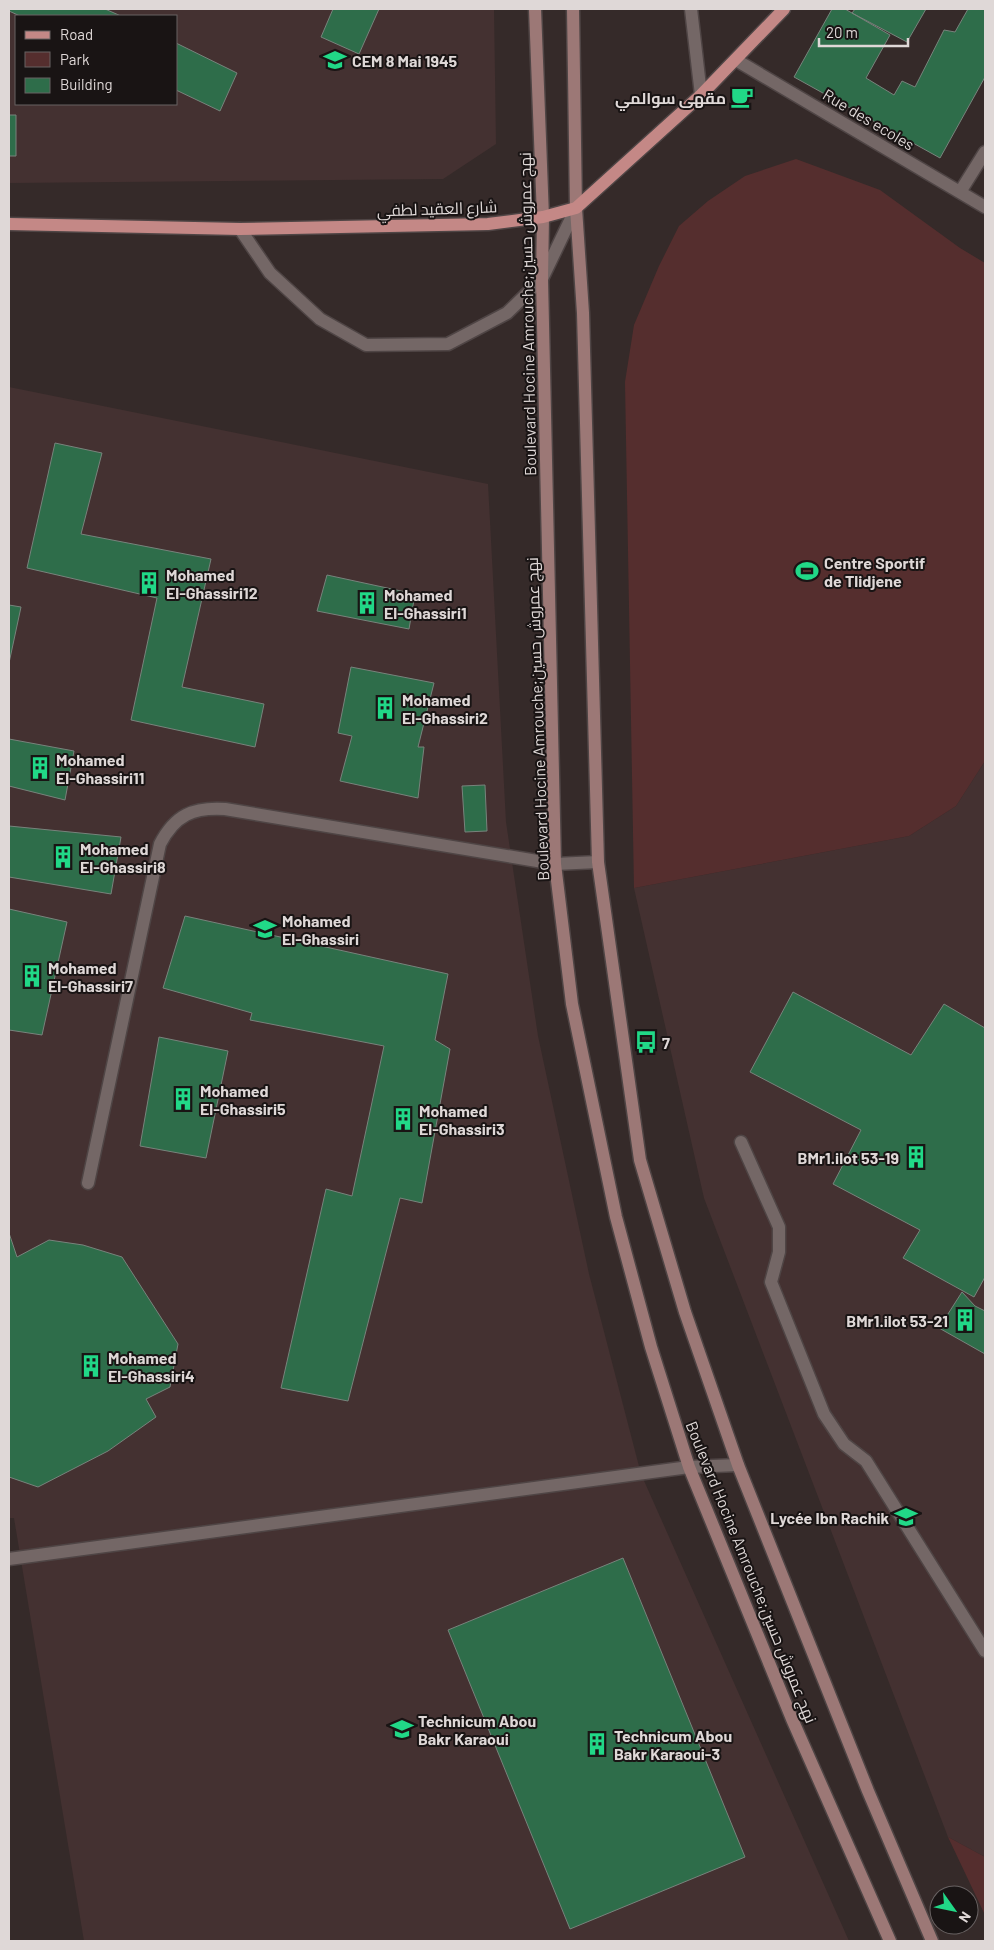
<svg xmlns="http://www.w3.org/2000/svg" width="994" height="1950" font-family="Barlow,Cairo,sans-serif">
<rect width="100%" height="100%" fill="#352a29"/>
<path fill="#443131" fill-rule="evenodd" d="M 9,9 L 494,9 L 496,144 L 443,179 L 9,183 ZM 16,16 L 176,16 L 176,104 L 16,104 Z
M 9,387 L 488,484 L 506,822 L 538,1036 L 589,1274 L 641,1474 L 849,1941 L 84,1941 L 14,1518 L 9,1518 Z
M 985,761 L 985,1857 L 948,1837 L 704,1198 L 634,888 L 909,836 L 956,806 Z"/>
<path fill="#552e2e" d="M 796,159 L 880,190 L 960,248 L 985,263 L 985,761 L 956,806 L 909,836 L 634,888 L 625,382 L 634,325 L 659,266 L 679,226 L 708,201 L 745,176 Z
M 948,1837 L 985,1857 L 985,1915 Z"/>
<path fill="#2e6d4a" stroke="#78837c" d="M 9,9 L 105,9 L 121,16 L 20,16 L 9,11 Z
M 333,9 L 379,9 L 359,54 L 321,37 Z
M 832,9 L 845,9 L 890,35 L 866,78 L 894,95 L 902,81 L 915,87 L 944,30 L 955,32 L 968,9 L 985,9 L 985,77 L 940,158 L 794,77 Z
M 855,9 L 926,9 L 907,42 L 852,13 Z
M 176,43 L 237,73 L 220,111 L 176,90 Z
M 9,115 L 16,115 L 16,156 L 9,156 Z
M 55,443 L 102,453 L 81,534 L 211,559 L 182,687 L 264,704 L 255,747 L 131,720 L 157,598 L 27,568 Z
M 327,575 L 415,594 L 409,629 L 317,611 Z
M 9,605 L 21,607 L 9,663 Z
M 351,667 L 434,683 L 418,747 L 424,747 L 418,798 L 340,781 L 352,736 L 338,733 Z
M 9,739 L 74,751 L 65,800 L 9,786 Z
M 485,785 L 487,831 L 465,832 L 462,786 Z
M 9,826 L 121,837 L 111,894 L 9,877 Z
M 9,909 L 67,922 L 42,1035 L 9,1030 Z
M 185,916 L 448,974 L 435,1040 L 450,1049 L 422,1203 L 400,1198 L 348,1401 L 281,1388 L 326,1189 L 352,1196 L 384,1046 L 250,1020 L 252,1013 L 163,988 Z
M 793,992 L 911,1055 L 944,1004 L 985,1028 L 985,1277 L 974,1297 L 903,1258 L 920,1230 L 833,1184 L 861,1130 L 750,1072 Z
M 159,1037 L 228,1051 L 206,1158 L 140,1146 Z
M 9,1233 L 17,1257 L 49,1240 L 83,1245 L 122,1257 L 178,1344 L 170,1387 L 146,1399 L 156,1417 L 108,1451 L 38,1487 L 9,1477 Z
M 962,1292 L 975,1306 L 985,1311 L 985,1354 L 939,1328 Z
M 623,1558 L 745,1857 L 570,1929 L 448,1630 Z"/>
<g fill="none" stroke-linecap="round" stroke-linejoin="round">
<defs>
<path id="service" d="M 691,9 L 701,95
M 240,229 L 270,273 L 320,319 L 366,345 L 448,344 L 507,313 L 542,279 L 576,208
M 741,1142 L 779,1227 L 779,1252 L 771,1282 L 824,1414 L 844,1444 L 866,1461 L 985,1651
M 88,1183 L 160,844 C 175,815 193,807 225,809 L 555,864 L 598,862"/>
<path id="minor" d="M 736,60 L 985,207
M 960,192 L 985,152
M 9,1559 L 689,1467 L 738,1465"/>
<path id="secondary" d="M 535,9 L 543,217 L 542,279 L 555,864 L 572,1004 L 616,1217 L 651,1347 L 689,1467 L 792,1719 L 890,1941
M 573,9 L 576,208 L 583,313 L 598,862 L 640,1160 L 685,1312 L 738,1465 L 868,1791 L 932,1941"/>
<path id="primary" d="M 9,224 L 240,229 L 488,224 L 543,217 L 576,208 L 701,95 L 784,9"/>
</defs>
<use href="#service" stroke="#4f4545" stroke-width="15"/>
<use href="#minor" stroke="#4f4545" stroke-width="15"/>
<use href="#secondary" stroke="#4f4545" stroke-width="15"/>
<use href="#primary" stroke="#4f4545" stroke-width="15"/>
<use href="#service" stroke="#746766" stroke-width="12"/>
<use href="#minor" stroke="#746766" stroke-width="12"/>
<use href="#secondary" stroke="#9c7876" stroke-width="12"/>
<use href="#primary" stroke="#c48886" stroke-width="12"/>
</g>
<defs>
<symbol id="school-bare" viewBox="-9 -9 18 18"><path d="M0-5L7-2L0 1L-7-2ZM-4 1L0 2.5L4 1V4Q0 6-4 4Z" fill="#21d887" stroke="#191414" stroke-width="2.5" paint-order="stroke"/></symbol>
<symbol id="cafe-bare" viewBox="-9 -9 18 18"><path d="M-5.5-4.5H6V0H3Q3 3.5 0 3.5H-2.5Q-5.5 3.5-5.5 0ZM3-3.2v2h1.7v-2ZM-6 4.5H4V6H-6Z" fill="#21d887" stroke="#191414" stroke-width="2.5" paint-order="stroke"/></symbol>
<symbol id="stadium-bare" viewBox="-9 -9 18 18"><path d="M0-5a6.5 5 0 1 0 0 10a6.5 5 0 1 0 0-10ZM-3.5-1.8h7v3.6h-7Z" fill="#21d887" stroke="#191414" stroke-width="2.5" paint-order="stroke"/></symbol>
<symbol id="building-bare" viewBox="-9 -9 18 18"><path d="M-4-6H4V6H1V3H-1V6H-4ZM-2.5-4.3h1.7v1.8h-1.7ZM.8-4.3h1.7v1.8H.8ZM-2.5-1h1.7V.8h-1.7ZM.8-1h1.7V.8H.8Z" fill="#21d887" stroke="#191414" stroke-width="2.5" paint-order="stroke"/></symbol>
<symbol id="bus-bare" viewBox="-9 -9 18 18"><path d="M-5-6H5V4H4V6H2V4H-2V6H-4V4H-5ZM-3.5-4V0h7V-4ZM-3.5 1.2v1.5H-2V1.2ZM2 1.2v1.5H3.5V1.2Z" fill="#21d887" stroke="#191414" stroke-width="2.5" paint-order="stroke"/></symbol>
</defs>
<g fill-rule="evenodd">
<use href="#school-bare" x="319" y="44" width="32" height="32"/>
<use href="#cafe-bare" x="726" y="81" width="32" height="32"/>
<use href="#stadium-bare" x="791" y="555" width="32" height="32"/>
<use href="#building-bare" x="133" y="567" width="32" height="32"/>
<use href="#building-bare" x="351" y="587" width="32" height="32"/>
<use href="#building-bare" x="369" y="692" width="32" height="32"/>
<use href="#building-bare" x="24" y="752" width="32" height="32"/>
<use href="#building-bare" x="47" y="841" width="32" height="32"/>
<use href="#school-bare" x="249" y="913" width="32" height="32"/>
<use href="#building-bare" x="16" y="960" width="32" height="32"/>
<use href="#bus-bare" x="630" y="1026" width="32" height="32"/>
<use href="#building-bare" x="167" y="1083" width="32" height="32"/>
<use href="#building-bare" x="387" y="1103" width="32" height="32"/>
<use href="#building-bare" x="900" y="1141" width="32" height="32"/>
<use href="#building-bare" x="949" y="1304" width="32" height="32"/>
<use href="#building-bare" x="75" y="1350" width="32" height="32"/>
<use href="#school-bare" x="890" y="1501" width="32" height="32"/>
<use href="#school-bare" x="386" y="1713" width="32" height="32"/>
<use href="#building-bare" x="581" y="1728" width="32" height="32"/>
</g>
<g text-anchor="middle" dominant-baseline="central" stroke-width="4" stroke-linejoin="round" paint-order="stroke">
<g font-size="16" font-weight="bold" fill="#dfd8d7" stroke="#191414" text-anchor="start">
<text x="352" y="60">CEM 8 Mai 1945</text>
<text x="726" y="97" text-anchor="end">مقهى سوالمي</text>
<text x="824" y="562">Centre Sportif<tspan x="824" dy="18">de Tlidjene</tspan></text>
<text x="166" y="574">Mohamed<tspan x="166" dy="18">El-Ghassiri12</tspan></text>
<text x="384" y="594">Mohamed<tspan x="384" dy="18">El-Ghassiri1</tspan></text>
<text x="402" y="699">Mohamed<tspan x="402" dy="18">El-Ghassiri2</tspan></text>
<text x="56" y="759">Mohamed<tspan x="56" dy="18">El-Ghassiri11</tspan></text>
<text x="80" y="848">Mohamed<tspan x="80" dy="18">El-Ghassiri8</tspan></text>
<text x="282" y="920">Mohamed<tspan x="282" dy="18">El-Ghassiri</tspan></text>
<text x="48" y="967">Mohamed<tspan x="48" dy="18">El-Ghassiri7</tspan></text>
<text x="662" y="1042">7</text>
<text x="200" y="1090">Mohamed<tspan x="200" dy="18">El-Ghassiri5</tspan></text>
<text x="419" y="1110">Mohamed<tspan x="419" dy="18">El-Ghassiri3</tspan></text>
<text x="899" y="1157" text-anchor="end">BMr1.ilot 53-19</text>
<text x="948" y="1320" text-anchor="end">BMr1.ilot 53-21</text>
<text x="108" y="1357">Mohamed<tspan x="108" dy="18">El-Ghassiri4</tspan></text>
<text x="889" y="1517" text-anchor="end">Lycée Ibn Rachik</text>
<text x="418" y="1720">Technicum Abou<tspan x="418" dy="18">Bakr Karaoui</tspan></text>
<text x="614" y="1735">Technicum Abou<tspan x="614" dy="18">Bakr Karaoui-3</tspan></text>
</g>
<g font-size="16" fill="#dfd8d7" stroke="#191414">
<text transform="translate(869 119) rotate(31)">Rue des ecoles</text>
<text transform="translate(437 208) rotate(-2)">شارع العقيد لطفي</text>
<text transform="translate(527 314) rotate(-91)">Boulevard Hocine Amrouche;نهج عمروش حسين</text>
<text transform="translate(537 719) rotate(-92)">Boulevard Hocine Amrouche;نهج عمروش حسين</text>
<text transform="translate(752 1572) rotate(68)">Boulevard Hocine Amrouche;نهج عمروش حسين</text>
</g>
</g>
<rect width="994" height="1950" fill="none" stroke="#dfd8d7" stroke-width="20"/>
<rect x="15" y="15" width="162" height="90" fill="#191414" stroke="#686262"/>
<rect x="25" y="31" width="25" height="8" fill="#c48886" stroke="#686262"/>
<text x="60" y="40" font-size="15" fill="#dfd8d7">Road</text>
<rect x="25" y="52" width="25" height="15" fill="#552e2e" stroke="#686262"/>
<text x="60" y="65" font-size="15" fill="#dfd8d7">Park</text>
<rect x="25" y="78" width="25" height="15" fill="#2e6d4a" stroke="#686262"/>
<text x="60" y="90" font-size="15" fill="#dfd8d7">Building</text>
<g transform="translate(954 1910) rotate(123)"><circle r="24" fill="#191414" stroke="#686262"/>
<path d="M0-4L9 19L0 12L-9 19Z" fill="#21d887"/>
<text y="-8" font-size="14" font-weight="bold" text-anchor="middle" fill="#dfd8d7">N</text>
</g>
<path d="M819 38v8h89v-8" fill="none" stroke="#dfd8d7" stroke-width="2.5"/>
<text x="826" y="38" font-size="15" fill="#dfd8d7" stroke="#191414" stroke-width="4" paint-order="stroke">20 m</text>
</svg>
